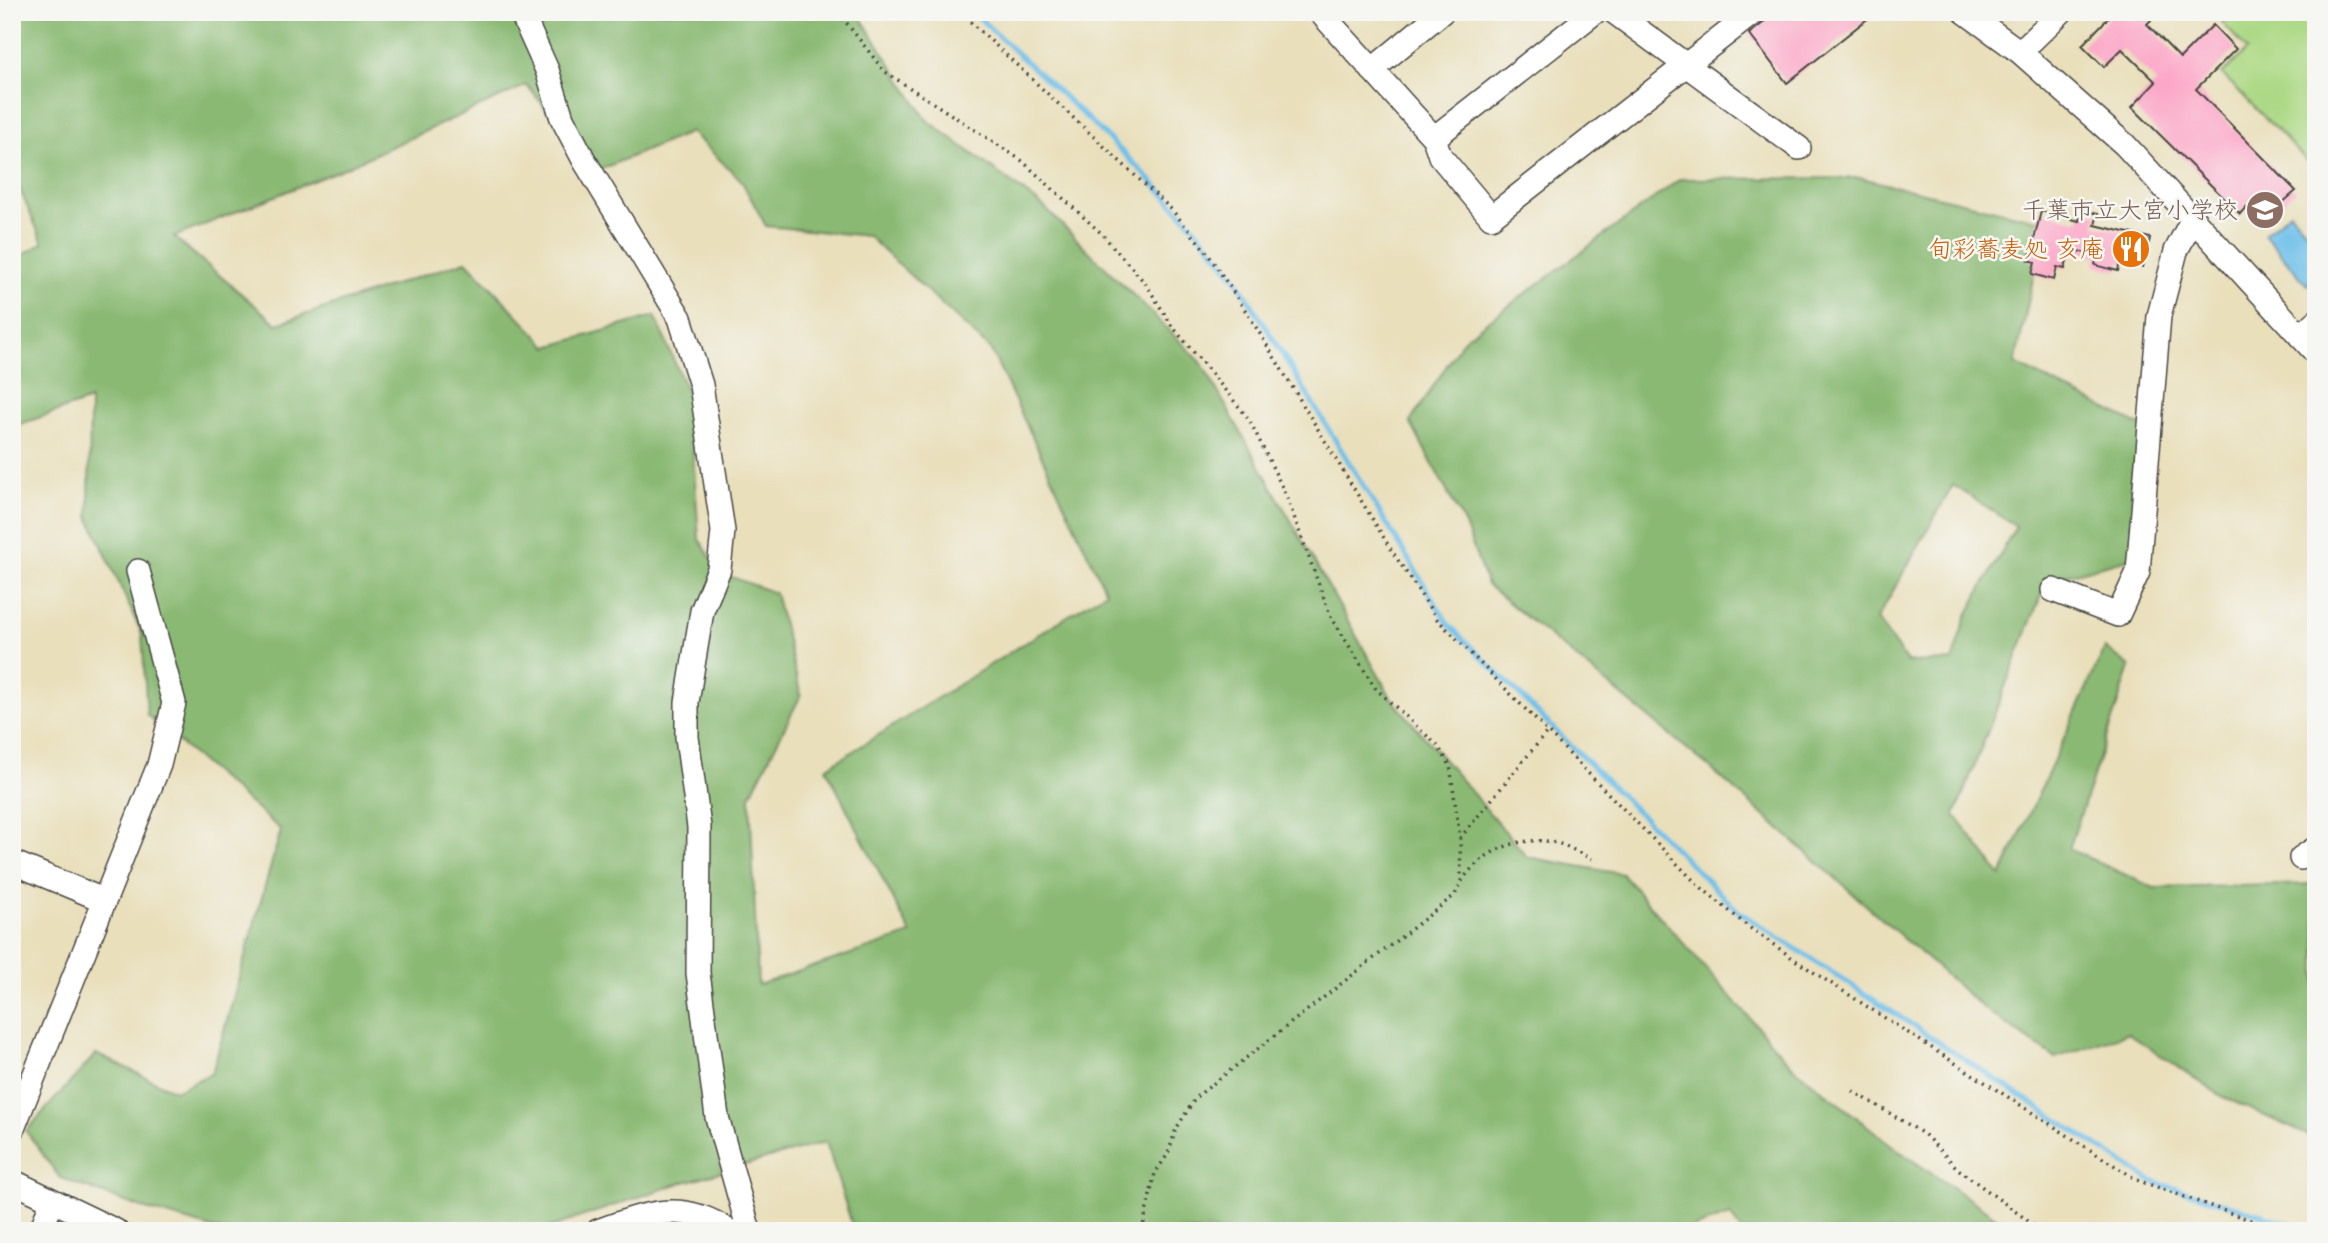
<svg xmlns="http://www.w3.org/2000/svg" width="2328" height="1243" font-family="'Comic Neue','Klee One',sans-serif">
<rect width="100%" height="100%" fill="#f6f6f2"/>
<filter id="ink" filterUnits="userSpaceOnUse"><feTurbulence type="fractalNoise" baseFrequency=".0143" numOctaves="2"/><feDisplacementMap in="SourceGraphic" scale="14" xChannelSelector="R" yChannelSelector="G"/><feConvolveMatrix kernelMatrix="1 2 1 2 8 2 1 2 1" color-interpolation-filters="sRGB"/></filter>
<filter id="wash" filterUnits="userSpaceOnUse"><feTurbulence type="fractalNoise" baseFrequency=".00686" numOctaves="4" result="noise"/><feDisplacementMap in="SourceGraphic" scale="28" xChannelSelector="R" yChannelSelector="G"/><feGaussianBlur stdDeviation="1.57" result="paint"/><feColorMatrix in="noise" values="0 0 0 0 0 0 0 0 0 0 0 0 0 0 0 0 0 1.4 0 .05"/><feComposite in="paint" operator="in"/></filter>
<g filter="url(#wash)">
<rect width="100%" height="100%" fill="#e9dfbb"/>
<path fill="#add986" stroke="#6c8258" stroke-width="2" d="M 2233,12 L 2316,12 L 2316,170 L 2222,74 L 2247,50 L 2222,22 Z"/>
<path fill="#8ab973" stroke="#5a724f" stroke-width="2" fill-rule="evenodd" d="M 12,12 L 857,12 L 927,120 L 1044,207 L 1201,362 L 1392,699 L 1527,857 L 1622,874 L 1793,1067 L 1899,1151 L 2016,1231 L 1742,1231 L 1730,1215 L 1684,1231 L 854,1231 L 826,1142 L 674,1185 L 540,1231 L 222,1231 L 139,1207 L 60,1178 L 26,1131 L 96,1054 L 175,1091 L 212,1073 L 281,830 L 147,715 L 142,634 L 89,517 L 90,400 L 12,427 L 12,261 L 43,243 L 12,171 ZM 527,85 L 596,171 L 691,132 L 741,180 L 766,226 L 868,236 L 991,350 L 1106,592 L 826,768 L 911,934 L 758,985 L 750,796 L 801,695 L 775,593 L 721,573 L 699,539 L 689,396 L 655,316 L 548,347 L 466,261 L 277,324 L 174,237 L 342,169 Z
M 1861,178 L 2045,222 L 2015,364 L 2143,427 L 2137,557 L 2047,580 L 1955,815 L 2001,876 L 2105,648 L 2130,667 L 2069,849 L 2154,888 L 2316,884 L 2316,1139 L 2221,1096 L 2128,1033 L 2055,1058 L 1983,1008 L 1708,766 L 1487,585 L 1465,525 L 1410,422 L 1464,339 L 1680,179 ZM 1953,485 L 2016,526 L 1966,617 L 1952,661 L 1907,662 L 1877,619 Z"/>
<path fill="#6fc0ea" stroke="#4d768a" stroke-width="2" d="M 2290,212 L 2316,242 L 2316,278 L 2307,285 L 2264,234 Z"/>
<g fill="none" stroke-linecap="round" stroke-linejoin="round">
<path stroke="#6fc0ea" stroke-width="5" d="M 973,12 C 1064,99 1163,180 1238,282 L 1449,625 L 1738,911 L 2151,1181 L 2314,1231"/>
</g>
<g id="blocks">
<path fill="#fca7c7" d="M 1770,12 L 1876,12 L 1787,83 L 1749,34 L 1763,23 Z
M 2114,12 L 2159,12 L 2147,24 L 2180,58 L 2213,25 L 2236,49 L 2196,89 L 2296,191 L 2259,223 L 2246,207 L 2240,214 L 2132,107 L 2156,82 L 2122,49 L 2104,67 L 2082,45 Z
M 2082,210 L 2098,214 L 2095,225 L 2150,238 L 2143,267 L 2120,262 L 2118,271 L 2095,265 L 2097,256 L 2070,249 L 2065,269 L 2057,267 L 2054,280 L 2032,274 L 2035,262 L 2029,260 L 2041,211 L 2079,221 Z"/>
</g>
</g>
<g filter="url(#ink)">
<use href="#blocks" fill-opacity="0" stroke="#484641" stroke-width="2"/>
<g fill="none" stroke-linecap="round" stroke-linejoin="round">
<defs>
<path id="minor" d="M 521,12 L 547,70 L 562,118 L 584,160 L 680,318 L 701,385 L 723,531 L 719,569 L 702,611 L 687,702 L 687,737 L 699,827 L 698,973 L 717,1117 L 749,1231
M 1320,12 L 1434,138 L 1440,156 L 1491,217 L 1754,12
M 1614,12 L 1799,148
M 1965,12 L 2020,52 L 2125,145 L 2316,353
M 2020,52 L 2061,12
M 1372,70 L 1442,12
M 1434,138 L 1595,12
M 2300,336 L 2316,322
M 2053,590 L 2118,615 L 2138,572 L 2159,316 L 2176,251 L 2192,220
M 2301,858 L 2316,848
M 12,862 L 103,900
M 12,1131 L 159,765 L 174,703 L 138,571
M 12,1181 L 116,1231
M 41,1231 L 52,1201
M 598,1231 C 647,1213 682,1199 729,1231"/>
</defs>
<use href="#minor" stroke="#484641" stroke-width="26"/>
<path stroke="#484641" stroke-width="3.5" stroke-dasharray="2 5" stroke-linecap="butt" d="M 838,12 L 884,71 L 1021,160 L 1101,233 L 1146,284 L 1172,326 L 1249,419 L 1286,495 L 1330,615 L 1376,689 L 1437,745 L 1450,765 L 1460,838 L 1461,880
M 960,12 L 1172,210 L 1206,251 L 1251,319 L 1390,548 L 1437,619 L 1697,884 L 1746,925 L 1801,964 L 2137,1180 L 2281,1231
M 1460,838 L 1547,732
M 1853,1091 L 1924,1134 L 1958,1169 L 2042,1231
M 1142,1231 L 1155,1173 L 1168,1154 L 1176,1129 L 1196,1097 L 1455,895 C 1470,855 1520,830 1563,845 C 1573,849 1583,855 1592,859"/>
<use href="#minor" stroke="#fff" stroke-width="23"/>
</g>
</g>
<defs>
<symbol id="school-disc" viewBox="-11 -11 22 22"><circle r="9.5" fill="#8d6e63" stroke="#f6f6f2"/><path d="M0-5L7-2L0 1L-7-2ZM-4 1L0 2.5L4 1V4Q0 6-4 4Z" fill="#fff"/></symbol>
<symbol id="restaurant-disc" viewBox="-11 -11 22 22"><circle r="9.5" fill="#e8710a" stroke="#f6f6f2"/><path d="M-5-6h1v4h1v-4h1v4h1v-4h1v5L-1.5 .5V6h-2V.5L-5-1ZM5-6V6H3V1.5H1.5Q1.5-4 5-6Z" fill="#fff"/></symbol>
</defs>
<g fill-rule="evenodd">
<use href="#school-disc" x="2243" y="188" width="44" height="44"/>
<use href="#restaurant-disc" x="2109" y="227" width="44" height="44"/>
</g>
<g text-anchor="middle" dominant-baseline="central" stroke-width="5" stroke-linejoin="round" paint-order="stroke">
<g font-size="24" fill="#785e54" stroke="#f6f6f2" text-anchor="end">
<text x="2238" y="210">千葉市立大宮小学校</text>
</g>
<g font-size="24" fill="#c56008" stroke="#f6f6f2" text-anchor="end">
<text x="2104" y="249">旬彩蕎麦処 亥庵</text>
</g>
</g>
<rect width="2328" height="1243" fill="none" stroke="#f6f6f2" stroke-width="42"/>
</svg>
